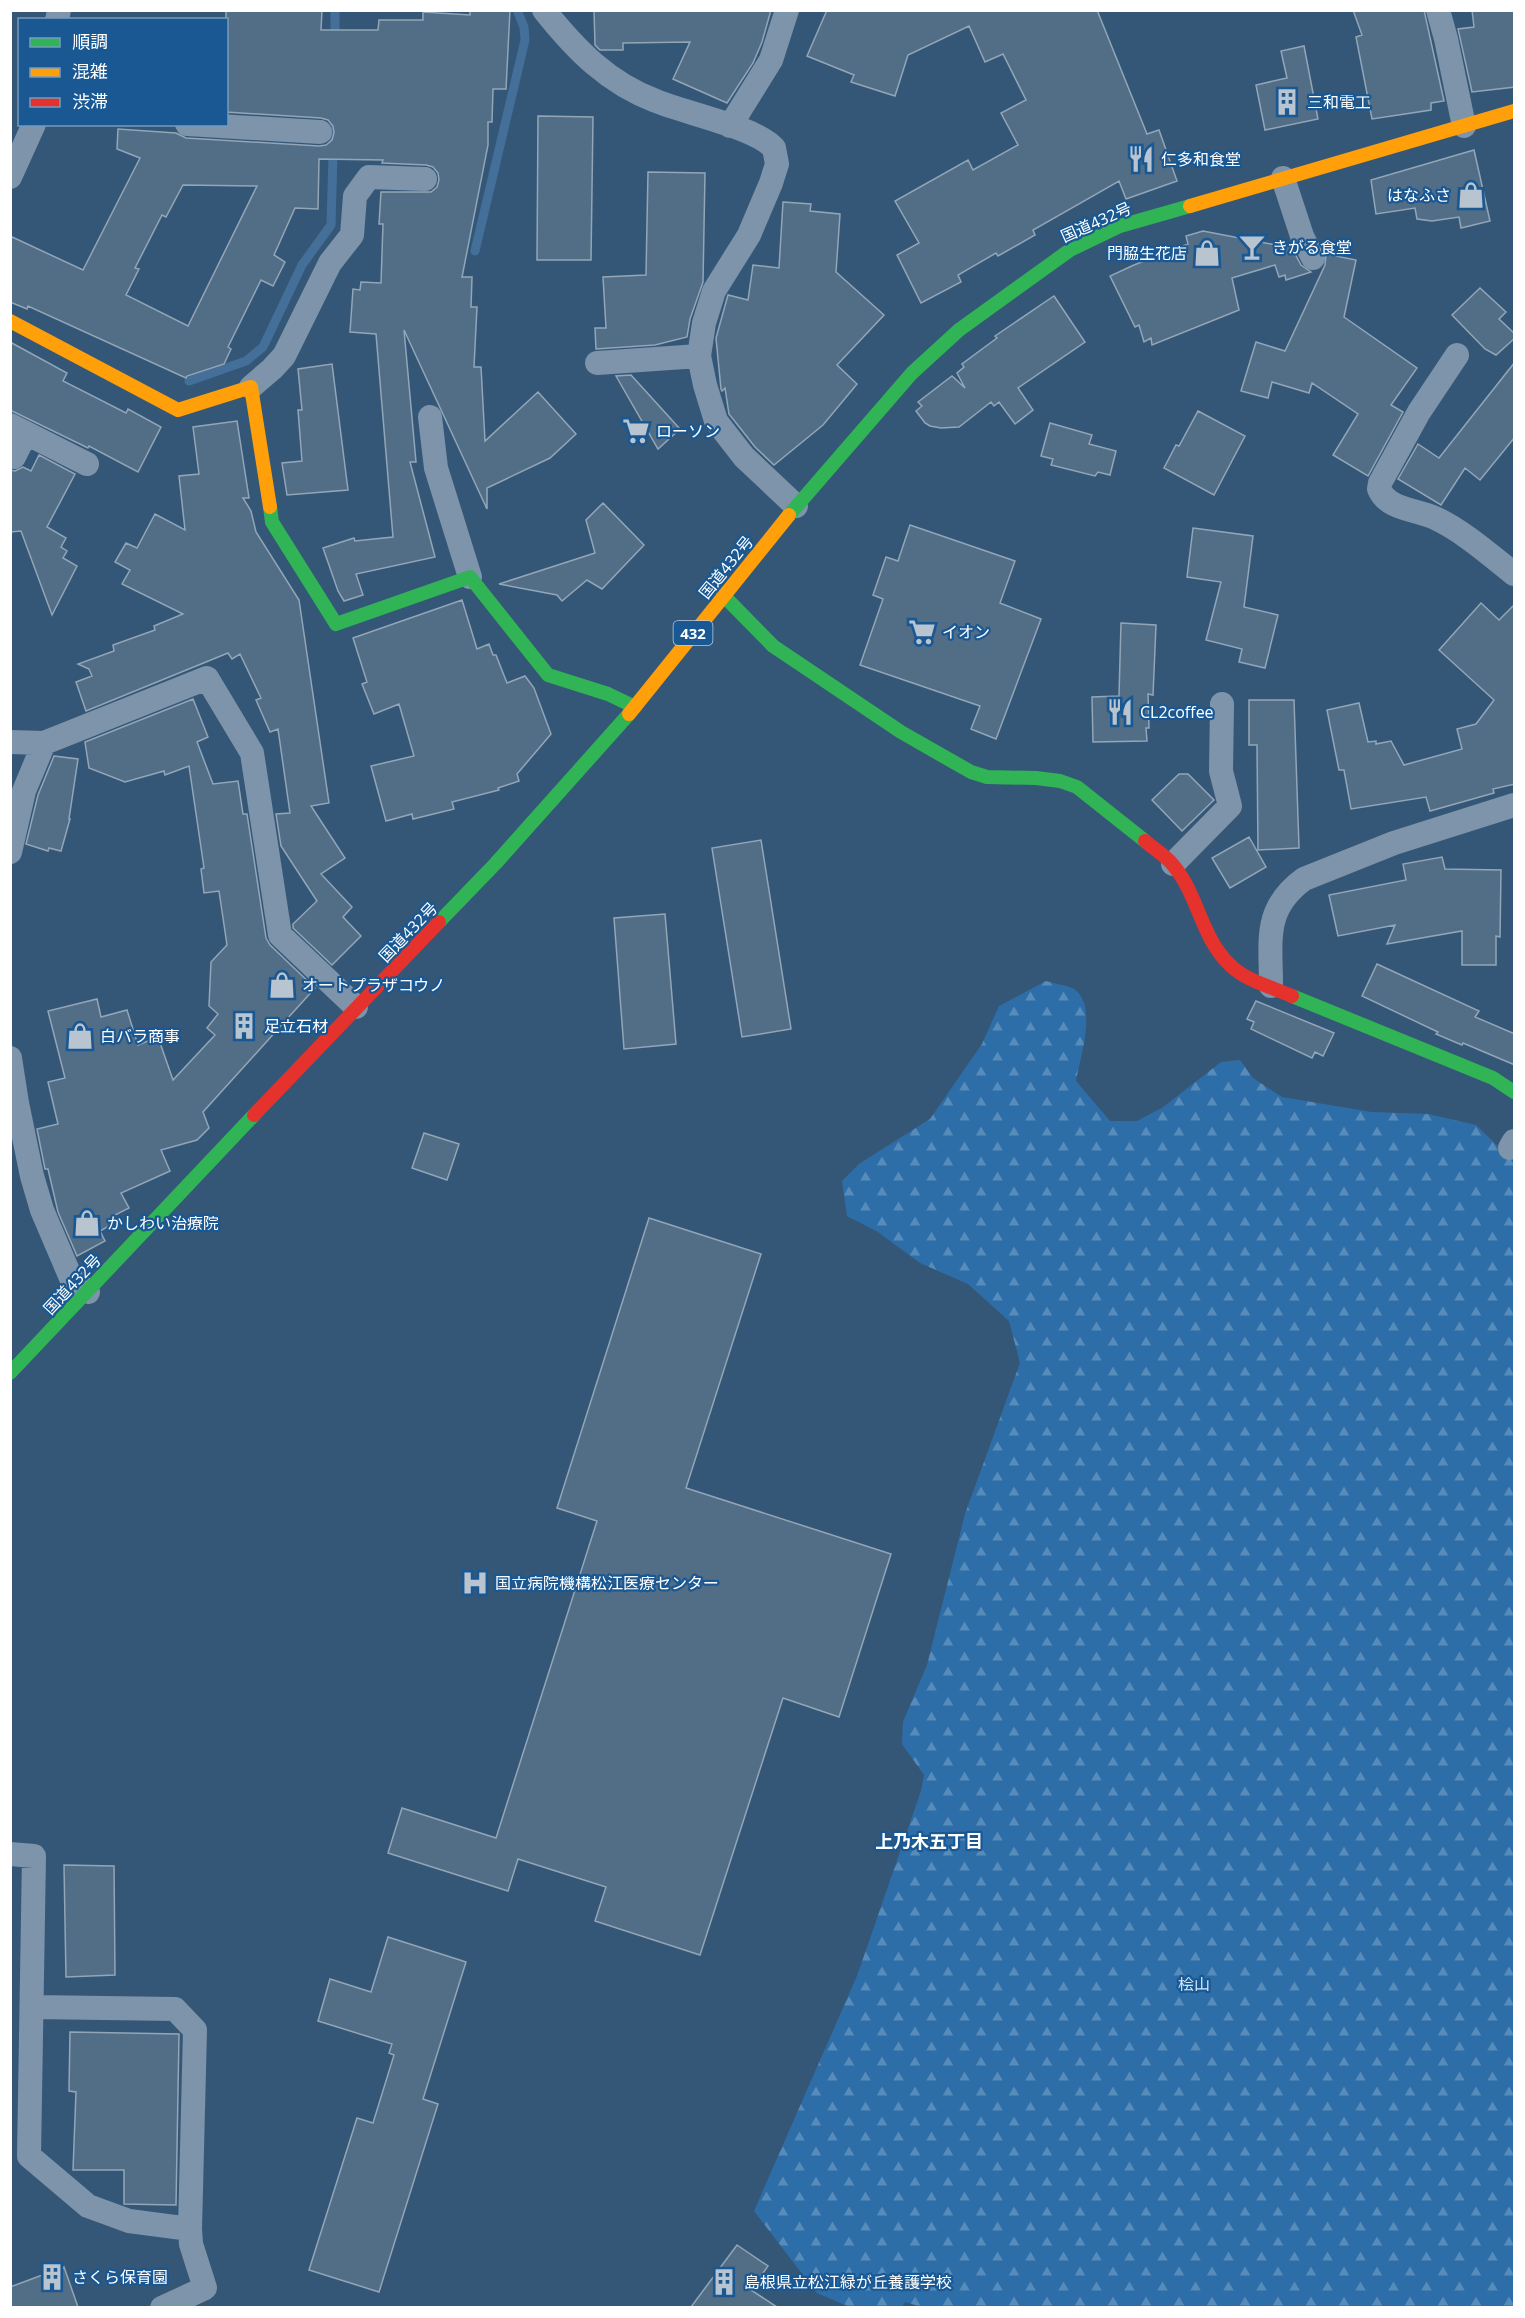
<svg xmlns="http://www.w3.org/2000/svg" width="1525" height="2318" font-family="'Open Sans','Noto Sans JP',sans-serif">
<defs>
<pattern id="forest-firs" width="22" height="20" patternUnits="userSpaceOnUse" patternTransform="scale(1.5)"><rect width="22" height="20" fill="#2d6ea9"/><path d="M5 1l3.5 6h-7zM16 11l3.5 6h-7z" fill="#578bba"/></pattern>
</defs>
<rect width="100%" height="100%" fill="#355777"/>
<path fill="url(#forest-firs)" d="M 1046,981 C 1055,984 1067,985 1074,989 C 1098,1005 1080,1058 1076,1081 L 1110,1121 L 1137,1121 L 1162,1108 L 1221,1062 L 1240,1060 L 1253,1078 L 1282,1097 L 1371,1112 L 1428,1114 L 1476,1125 L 1514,1162 L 1514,2307 L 925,2308 L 905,2302 L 902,2307 L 850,2307 L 817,2293 L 754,2211 L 857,1976 L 921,1791 L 924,1775 L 902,1744 L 903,1722 L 927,1665 L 965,1514 L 1020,1363 L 1009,1321 L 968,1284 L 920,1263 L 878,1232 L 847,1216 L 842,1181 L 859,1164 L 930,1119 L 982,1044 L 999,1006 Z"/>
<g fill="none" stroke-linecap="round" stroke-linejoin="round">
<path stroke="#446f99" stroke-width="9" d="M 335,40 L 335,10
M 475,251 L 525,40 L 524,27 L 517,10
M 189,381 L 246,361 L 263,347 L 302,265 L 331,225 L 334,120"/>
</g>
<path fill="#526d86" stroke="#92a6b8" stroke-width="1.5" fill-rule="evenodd" d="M 226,10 L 322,10 L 321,30 L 378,30 L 379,20 L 423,20 L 423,12 L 470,15 L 470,10 L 510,10 L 506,89 L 493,89 L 492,122 L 488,122 L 488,145 L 462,277 L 472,277 L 471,307 L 477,307 L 474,367 L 481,367 L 485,441 L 538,392 L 576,434 L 550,458 L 487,488 L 487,509 L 404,330 L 416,462 L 410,462 L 435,557 L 356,574 L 363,595 L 344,601 L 338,591 L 323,548 L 354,538 L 355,541 L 393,537 L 376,334 L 350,332 L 353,289 L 360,290 L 361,282 L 381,283 L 383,224 L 379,224 L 381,192 L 431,192 L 437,187 L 439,180 L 438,173 L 433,167 L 426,165 L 382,163 L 383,160 L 319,159 L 318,209 L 295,208 L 274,255 L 285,262 L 273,286 L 261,280 L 228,347 L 231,349 L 224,364 L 187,376 L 186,378 L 28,306 L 27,309 L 10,302 L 10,236 L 83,270 L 140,158 L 117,149 L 118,129 L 176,133 L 186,138 L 319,146 L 326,145 L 332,140 L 334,133 L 333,126 L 328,120 L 321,118 L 226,112 ZM 183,185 L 257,186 L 188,326 L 126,295 L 139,269 L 135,268 L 162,215 L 166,217 Z
M 594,10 L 771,10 L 762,42 L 753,63 L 727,103 L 673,79 L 690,42 L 623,43 L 623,50 L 600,50 L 595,45 Z
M 827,10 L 1097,10 L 1147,134 L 1159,130 L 1177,181 L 1126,199 L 1119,181 L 1033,230 L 1035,235 L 998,256 L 996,253 L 958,275 L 961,282 L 921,303 L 897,255 L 919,243 L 895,201 L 968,160 L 973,170 L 1018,145 L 1001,113 L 1026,100 L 1003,54 L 985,62 L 969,26 L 908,55 L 895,96 L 851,82 L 854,75 L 807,56 Z
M 1353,10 L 1424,10 L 1444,101 L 1431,103 L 1431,110 L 1372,119 L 1356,37 L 1362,35 Z
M 1472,10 L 1515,10 L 1515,87 L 1472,92 L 1458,29 L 1474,27 Z
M 1304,46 L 1318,119 L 1265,130 L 1256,85 L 1287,78 L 1281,51 Z
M 538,116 L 593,117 L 591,260 L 537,260 Z
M 1474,150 L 1490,221 L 1461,228 L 1459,217 L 1432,221 L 1417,219 L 1415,208 L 1376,214 L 1371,180 Z
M 648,172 L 705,173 L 703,282 L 690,319 L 687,337 L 655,345 L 596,349 L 595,328 L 606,328 L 603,277 L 646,275 Z
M 783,202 L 811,204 L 810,211 L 840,214 L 836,272 L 884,315 L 837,365 L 857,384 L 823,425 L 774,465 L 755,447 L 729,414 L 725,388 L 722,391 L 721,389 L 716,338 L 728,295 L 748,300 L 753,265 L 779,268 Z
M 1203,231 L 1292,248 L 1301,265 L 1311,272 L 1286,280 L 1285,275 L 1279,277 L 1275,265 L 1232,278 L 1239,310 L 1152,345 L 1151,338 L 1144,342 L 1139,325 L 1135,327 L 1110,276 L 1134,265 L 1188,244 L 1186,236 Z
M 1326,254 L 1356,260 L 1344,317 L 1417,368 L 1391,405 L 1403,412 L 1368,476 L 1333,455 L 1358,414 L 1312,383 L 1309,393 L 1272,382 L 1268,398 L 1241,391 L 1256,342 L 1285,351 L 1325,265 Z
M 1480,288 L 1506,312 L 1499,319 L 1515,334 L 1515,338 L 1496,355 L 1485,349 L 1452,315 Z
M 1054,296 L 1085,342 L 1018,388 L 1033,410 L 1015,424 L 999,402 L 994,406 L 991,402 L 959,427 L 941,428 L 930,426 L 925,423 L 916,411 L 922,406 L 918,402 L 952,376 L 965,388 L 957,373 L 964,367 L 962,364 L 997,338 L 995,336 Z
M 10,342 L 67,373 L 63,381 L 126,413 L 128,409 L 161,427 L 138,472 L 89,446 L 88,448 L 10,410 Z
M 1515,362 L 1515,437 L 1480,480 L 1465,468 L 1441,505 L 1398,479 L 1418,444 L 1439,458 Z
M 332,364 L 348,490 L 287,495 L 282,463 L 302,461 L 298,410 L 302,410 L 298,369 Z
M 631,375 L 680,429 L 658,449 L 616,376 Z
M 1198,411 L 1245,436 L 1214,495 L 1164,468 L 1176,445 L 1179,446 Z
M 237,421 L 249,498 L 243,498 L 251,511 L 256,532 L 299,600 L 329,803 L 311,806 L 345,858 L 321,874 L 352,907 L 343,917 L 361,936 L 332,965 L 293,928 L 293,924 L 317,901 L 281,846 L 276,814 L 290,813 L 278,729 L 270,732 L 256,700 L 261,698 L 240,654 L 232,659 L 228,653 L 86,711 L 76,682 L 92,676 L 89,669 L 78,664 L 114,651 L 113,645 L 155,630 L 154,626 L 183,614 L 122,584 L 130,570 L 115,562 L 126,543 L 137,548 L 155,514 L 185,530 L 179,476 L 199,474 L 193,427 Z
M 1050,423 L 1092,435 L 1089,444 L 1116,451 L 1110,475 L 1098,472 L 1095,476 L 1051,465 L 1053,459 L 1041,456 Z
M 39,455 L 75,474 L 47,527 L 66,538 L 61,547 L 67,551 L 63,558 L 77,566 L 52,615 L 21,531 L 10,532 L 10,470 L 15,471 L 23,467 L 31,471 Z
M 603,503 L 644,545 L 602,589 L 587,580 L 562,601 L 557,595 L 499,584 L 595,553 L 586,520 Z
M 910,525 L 1015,561 L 1000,603 L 1041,619 L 996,739 L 971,729 L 980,706 L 860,665 L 883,599 L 873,595 L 886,557 L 898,561 Z
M 1193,528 L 1253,536 L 1244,607 L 1278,615 L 1265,668 L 1239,662 L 1242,649 L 1206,640 L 1221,582 L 1187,577 Z
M 462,600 L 477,649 L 489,644 L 493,655 L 496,655 L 507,683 L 525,676 L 534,688 L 551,734 L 517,774 L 519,781 L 498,788 L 499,790 L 452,802 L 454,809 L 413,819 L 412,814 L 386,821 L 371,766 L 414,756 L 399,704 L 374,714 L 362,684 L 367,682 L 353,638 Z
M 1481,603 L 1499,620 L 1515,604 L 1515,784 L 1493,789 L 1494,793 L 1430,811 L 1426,797 L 1351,809 L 1344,770 L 1339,770 L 1327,710 L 1359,703 L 1368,742 L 1376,741 L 1376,744 L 1391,741 L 1404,765 L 1462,749 L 1457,729 L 1476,724 L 1494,700 L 1439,650 Z
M 1121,623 L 1156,625 L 1153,695 L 1148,694 L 1149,728 L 1146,728 L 1147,741 L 1093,742 L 1092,697 L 1119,696 Z
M 193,699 L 208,737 L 197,742 L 213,784 L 238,781 L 243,814 L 247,814 L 266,938 L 270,945 L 315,988 L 203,1112 L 209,1128 L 197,1140 L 161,1150 L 170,1171 L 121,1193 L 129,1208 L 113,1216 L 116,1222 L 100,1231 L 105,1241 L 77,1256 L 58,1212 L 48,1169 L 45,1169 L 37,1129 L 58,1124 L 48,1082 L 65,1078 L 48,1011 L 97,999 L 101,1017 L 127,1010 L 138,1045 L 158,1037 L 173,1080 L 215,1035 L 207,1028 L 218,1014 L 209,1006 L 211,962 L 227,945 L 219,891 L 204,893 L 201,869 L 204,868 L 189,766 L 165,775 L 164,771 L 125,782 L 89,768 L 85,742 Z
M 1249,700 L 1294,700 L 1299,848 L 1258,850 L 1257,745 L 1249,745 Z
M 54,756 L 78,759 L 69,819 L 70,819 L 61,851 L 49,848 L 48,851 L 26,844 L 38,795 Z
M 1179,774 L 1188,774 L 1214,800 L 1182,831 L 1152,800 Z
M 1249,837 L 1266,867 L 1230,888 L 1212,858 Z
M 761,840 L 791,1029 L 742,1037 L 712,848 Z
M 1442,857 L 1445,869 L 1501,870 L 1500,937 L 1496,936 L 1496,965 L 1462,965 L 1462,931 L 1387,944 L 1395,925 L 1338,936 L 1329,895 L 1406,880 L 1403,864 Z
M 665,914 L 676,1044 L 624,1049 L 614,918 Z
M 1377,964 L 1479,1011 L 1475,1017 L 1515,1034 L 1515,1065 L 1463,1043 L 1462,1045 L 1436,1034 L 1438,1032 L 1362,996 Z
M 1256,1001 L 1334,1033 L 1323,1056 L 1315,1052 L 1312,1058 L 1251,1029 L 1254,1022 L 1247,1019 Z
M 424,1133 L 459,1144 L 447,1180 L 412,1168 Z
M 649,1218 L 761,1254 L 686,1488 L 891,1554 L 839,1717 L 783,1698 L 700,1955 L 595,1921 L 606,1887 L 518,1859 L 508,1891 L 388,1853 L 402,1808 L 496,1838 L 597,1521 L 557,1508 Z
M 64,1865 L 114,1866 L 115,1975 L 66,1977 Z
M 388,1937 L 466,1962 L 423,2099 L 438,2104 L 379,2292 L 309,2270 L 357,2118 L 373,2123 L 394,2055 L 389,2053 L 392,2044 L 318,2021 L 330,1979 L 371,1992 Z
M 70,2032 L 179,2034 L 176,2205 L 124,2204 L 124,2170 L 73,2170 L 76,2092 L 69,2091 Z
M 737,2245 L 768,2266 L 751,2290 L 777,2307 L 691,2307 Z
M 64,2267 L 78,2307 L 10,2307 L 10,2287 Z"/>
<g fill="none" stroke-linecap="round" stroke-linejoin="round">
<path stroke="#7d94aa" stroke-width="24" d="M 544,10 C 576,50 608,83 656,101 C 685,113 755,127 774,148 L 777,164 L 771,183 L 749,235 L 714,291 L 704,323 L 699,356 L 705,385 L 716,421 L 744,457 L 796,506
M 1438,10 L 1446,39 L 1464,126
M 57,20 L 59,10
M 187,124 L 320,132
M 730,126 L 771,60 L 787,10
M 10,177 L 34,124
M 1283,178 L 1302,236 L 1313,258
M 1457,355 L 1419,412 L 1380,483 L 1379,489 C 1388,510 1416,509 1435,518 C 1463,531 1490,555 1514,574
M 597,363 L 699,356
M 251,387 L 272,369 L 284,356 L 330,263 L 352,235 L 355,196 L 369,177 L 425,179
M 430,417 L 436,468 L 470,577
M 10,425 L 87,464
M 14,457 L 26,433
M 10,742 L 44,743 L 24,791 L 10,852
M 44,743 L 207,678 L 252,753 L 280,935 L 356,1007
M 1173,864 L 1230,806 L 1221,771 L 1222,704
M 1271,986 C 1271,940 1263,909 1304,879 L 1394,843 L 1514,805
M 10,1058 L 17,1103 L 32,1176 L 42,1210 L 71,1278 L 88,1292
M 1510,1148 L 1514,1141
M 10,1854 L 34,1856 L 29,2156 L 88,2206 L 129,2221 L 190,2229
M 33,2007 L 175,2009 L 195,2030 L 190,2229 L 191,2244 L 205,2288 L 162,2308"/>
<path stroke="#30b455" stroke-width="14" d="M 270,507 L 272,522 L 336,624 L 470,577 L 548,675 L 608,694 L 635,707
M 789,515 L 912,373 L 959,330 L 1070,250 L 1120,226 L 1190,206
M 723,595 L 773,646 L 901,732 L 971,772 L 987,777 L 1036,778 L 1060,781 L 1077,787 L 1145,841
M 439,922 L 496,863 L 629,714
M 1292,996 L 1493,1078 L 1514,1092
M 10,1373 L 254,1115"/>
<path stroke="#ff9f0a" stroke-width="14" d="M 1190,206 L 1514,111
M 10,321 L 178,410 L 251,387 L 270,507
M 629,714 L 789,515"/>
<path stroke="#e5322d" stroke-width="14" d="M 1145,841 C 1154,849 1166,856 1173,865 C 1199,896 1200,936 1230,965 C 1246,981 1272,987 1292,996
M 254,1115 L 439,922"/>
</g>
<defs>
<symbol id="building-bare" viewBox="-9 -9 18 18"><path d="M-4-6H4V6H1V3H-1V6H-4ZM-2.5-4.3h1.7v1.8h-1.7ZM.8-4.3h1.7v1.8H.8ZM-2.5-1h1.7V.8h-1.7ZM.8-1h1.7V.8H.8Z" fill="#b8c4cf" stroke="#195893" stroke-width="2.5" paint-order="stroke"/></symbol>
<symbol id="restaurant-bare" viewBox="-9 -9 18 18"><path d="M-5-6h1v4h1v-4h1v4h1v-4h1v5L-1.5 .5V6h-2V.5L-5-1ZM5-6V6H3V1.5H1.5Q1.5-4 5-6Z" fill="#b8c4cf" stroke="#195893" stroke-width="2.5" paint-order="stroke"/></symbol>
<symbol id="shop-bare" viewBox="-9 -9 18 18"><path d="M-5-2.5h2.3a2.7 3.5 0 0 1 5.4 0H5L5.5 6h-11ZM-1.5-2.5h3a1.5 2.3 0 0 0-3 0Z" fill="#b8c4cf" stroke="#195893" stroke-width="2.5" paint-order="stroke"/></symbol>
<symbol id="bar-bare" viewBox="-9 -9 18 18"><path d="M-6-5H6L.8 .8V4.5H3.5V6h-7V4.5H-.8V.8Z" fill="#b8c4cf" stroke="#195893" stroke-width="2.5" paint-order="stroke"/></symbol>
<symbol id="supermarket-bare" viewBox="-9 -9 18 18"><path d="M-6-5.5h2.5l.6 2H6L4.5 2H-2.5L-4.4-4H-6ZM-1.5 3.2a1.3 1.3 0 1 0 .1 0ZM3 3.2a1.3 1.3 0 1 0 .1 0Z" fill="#b8c4cf" stroke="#195893" stroke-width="2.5" paint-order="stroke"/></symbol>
<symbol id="hospital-bare" viewBox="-9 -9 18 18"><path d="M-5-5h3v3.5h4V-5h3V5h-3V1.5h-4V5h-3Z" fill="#b8c4cf" stroke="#195893" stroke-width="2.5" paint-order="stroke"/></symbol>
</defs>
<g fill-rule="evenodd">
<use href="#building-bare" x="1268" y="83" width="38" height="38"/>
<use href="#restaurant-bare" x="1122" y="140" width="38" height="38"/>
<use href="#shop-bare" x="1452" y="176" width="38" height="38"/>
<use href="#bar-bare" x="1233" y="228" width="38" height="38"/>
<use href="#shop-bare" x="1188" y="234" width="38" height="38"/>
<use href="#supermarket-bare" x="617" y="412" width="38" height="38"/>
<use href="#supermarket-bare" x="903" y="613" width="38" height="38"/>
<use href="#restaurant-bare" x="1101" y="693" width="38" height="38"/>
<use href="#shop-bare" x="263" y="966" width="38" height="38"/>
<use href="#building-bare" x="225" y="1007" width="38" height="38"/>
<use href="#shop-bare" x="61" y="1017" width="38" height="38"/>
<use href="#shop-bare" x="68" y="1204" width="38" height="38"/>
<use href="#hospital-bare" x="456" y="1564" width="38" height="38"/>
<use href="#building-bare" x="33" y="2258" width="38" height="38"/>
<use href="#building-bare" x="705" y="2263" width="38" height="38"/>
</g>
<g text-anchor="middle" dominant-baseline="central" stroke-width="4.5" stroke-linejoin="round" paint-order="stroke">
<rect fill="#195893" stroke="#bacddf" stroke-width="1.5" x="673.5" y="621" width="39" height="24" rx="4.5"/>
<g font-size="15" font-weight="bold" fill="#fff">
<text x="693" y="633">432</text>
</g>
<g font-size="16" fill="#fff" stroke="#195893" text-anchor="start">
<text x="1307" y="102">三和電工</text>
<text x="1161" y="159">仁多和食堂</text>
<text x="1451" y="195" text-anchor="end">はなふさ</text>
<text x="1272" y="247">きがる食堂</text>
<text x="1187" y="253" text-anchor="end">門脇生花店</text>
<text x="656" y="431">ローソン</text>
<text x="942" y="632">イオン</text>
<text x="1140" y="712">CL2coffee</text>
<text x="302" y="985">オートプラザコウノ</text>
<text x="264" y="1026">足立石材</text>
<text x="100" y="1036">白バラ商事</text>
<text x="107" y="1223">かしわい治療院</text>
<text x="495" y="1583">国立病院機構松江医療センター</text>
<text x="72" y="2277">さくら保育園</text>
<text x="744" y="2282">島根県立松江緑が丘養護学校</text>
</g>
<g font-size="16" fill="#fff" stroke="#195893">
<text transform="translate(1096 222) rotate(-24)">国道432号</text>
<text transform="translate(726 567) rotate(-51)">国道432号</text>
<text transform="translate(408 932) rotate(-46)">国道432号</text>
<text transform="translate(72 1284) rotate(-47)">国道432号</text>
</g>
<g font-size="16" fill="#d0e7fb" stroke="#195893">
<text x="1194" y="1984">桧山</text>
</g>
<g font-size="18" font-weight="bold" fill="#fff" stroke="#195893">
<text x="929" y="1841">上乃木五丁目</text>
</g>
</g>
<rect width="1525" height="2318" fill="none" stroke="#ffffff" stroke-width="24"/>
<rect x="18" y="18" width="210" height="108" fill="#195893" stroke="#759bbe" stroke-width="1.5"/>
<rect x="30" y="38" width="30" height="9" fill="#30b455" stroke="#759bbe" stroke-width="1.5"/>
<text x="72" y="48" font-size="18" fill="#ffffff">順調</text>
<rect x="30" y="68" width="30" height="9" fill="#ff9f0a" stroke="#759bbe" stroke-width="1.5"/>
<text x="72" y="78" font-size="18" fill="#ffffff">混雑</text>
<rect x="30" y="98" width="30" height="9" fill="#e5322d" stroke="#759bbe" stroke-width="1.5"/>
<text x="72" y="108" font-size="18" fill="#ffffff">渋滞</text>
</svg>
